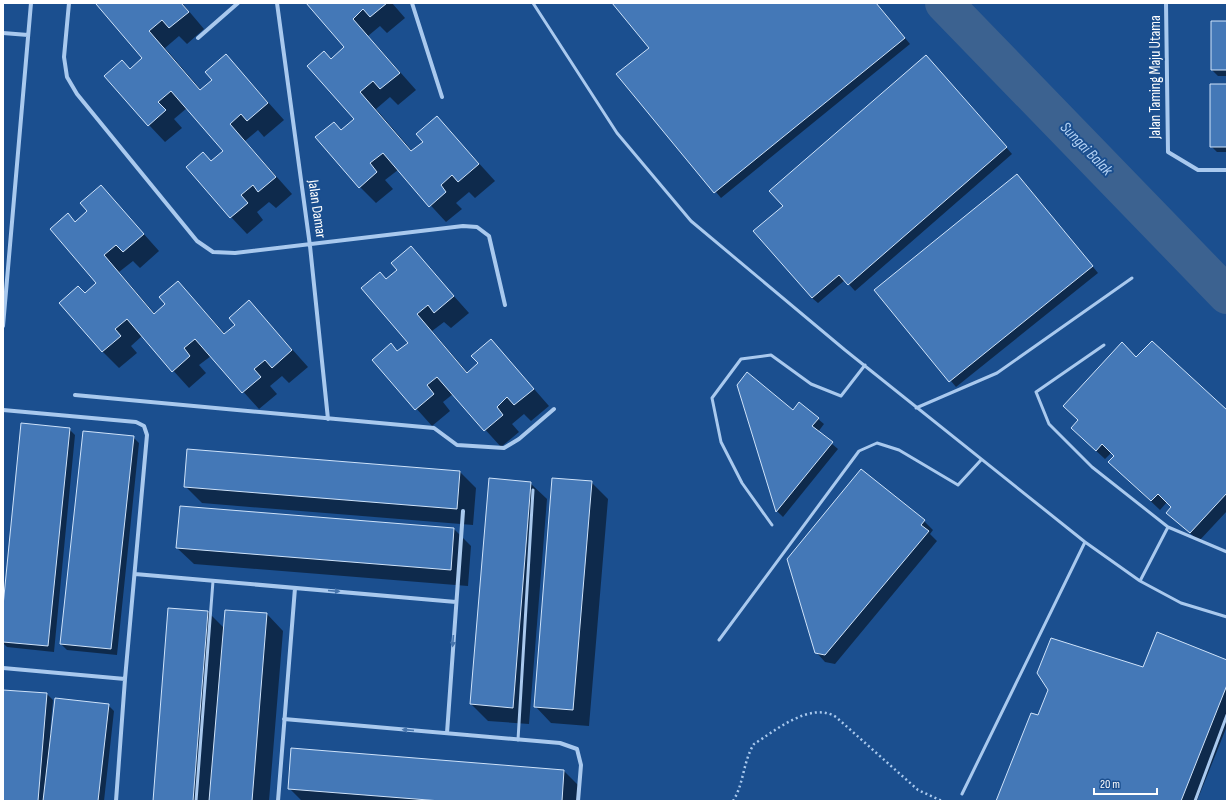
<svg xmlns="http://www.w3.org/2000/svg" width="1230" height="804" font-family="'Sofia Sans Condensed',sans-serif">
<rect width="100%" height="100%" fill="#1b4f8f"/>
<path fill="#0007" d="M 98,3 L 182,3 L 204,29 L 187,44 L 179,36 L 165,48 L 201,90 L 213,80 L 226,55 L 284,120 L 264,137 L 258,130 L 245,141 L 292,194 L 276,208 L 269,202 L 257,212 L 263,220 L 247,234 L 231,217 L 212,162 L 224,151 L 187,108 L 174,119 L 182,128 L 165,142 L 149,125 L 130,70 L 144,58 Z
M 307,3 L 392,3 L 405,18 L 387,33 L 380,26 L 368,36 L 416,90 L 398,105 L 390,97 L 376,109 L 413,152 L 424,142 L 437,117 L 495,181 L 475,198 L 469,192 L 456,203 L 462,209 L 446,222 L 398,170 L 385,180 L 393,189 L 376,203 L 360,187 L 341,131 L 355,120 L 324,52 L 332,59 L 346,47 Z
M 613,3 L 876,3 L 910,44 L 721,198 L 617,74 L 650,48 Z
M 1227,22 L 1227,76 L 1218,76 L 1212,70 Z
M 932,62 L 1012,154 L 855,291 L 845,280 L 818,303 L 812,298 L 784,206 Z
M 1227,85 L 1227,152 L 1217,152 L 1211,146 Z
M 1023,181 L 1098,273 L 956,387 L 875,290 Z
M 101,186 L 159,251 L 140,268 L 133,261 L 119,272 L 155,314 L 167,304 L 178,282 L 226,335 L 237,325 L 249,301 L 308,367 L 289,383 L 282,376 L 270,386 L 277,394 L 259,409 L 211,356 L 199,365 L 206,373 L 189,388 L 142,336 L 131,346 L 137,353 L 119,368 L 102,351 L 85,294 L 98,283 L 68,215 L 76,223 L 88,212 Z
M 411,248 L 469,313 L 451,328 L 444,322 L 432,331 L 468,373 L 480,363 L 491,340 L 549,406 L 531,421 L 524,414 L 512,424 L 519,432 L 501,447 L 453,394 L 443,402 L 450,411 L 432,426 L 373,360 L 398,352 L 409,343 L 380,273 L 387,280 L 399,270 Z
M 1136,358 L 1227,411 L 1227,511 L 1199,541 L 1167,513 L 1173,507 L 1167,502 L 1160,510 L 1119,471 L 1116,456 L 1112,452 L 1105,459 L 1081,437 Z
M 738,385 L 793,411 L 818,419 L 824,424 L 818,432 L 838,449 L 783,517 L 777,511 Z
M 69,429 L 75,435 L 54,652 L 7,647 L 3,643 L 3,616 Z
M 133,437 L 139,443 L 117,655 L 67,650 L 61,644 Z
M 460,472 L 476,488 L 473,525 L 202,503 L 185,486 Z
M 591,482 L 608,499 L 589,726 L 551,723 L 535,706 Z
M 530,483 L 547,499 L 529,724 L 488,721 L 471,704 Z
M 180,507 L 454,529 L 471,546 L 468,586 L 194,564 L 177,548 Z
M 924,521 L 933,530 L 930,534 L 937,541 L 835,664 L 825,662 L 816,652 Z
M 208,612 L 225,629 L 267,614 L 283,631 L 269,801 L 154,801 Z
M 1227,661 L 1227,726 L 1197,801 L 997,801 L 1144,668 Z
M 3,691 L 47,694 L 53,700 L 50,733 L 108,705 L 114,711 L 104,801 L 3,801 Z
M 564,771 L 580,787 L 579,801 L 302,801 L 289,788 Z"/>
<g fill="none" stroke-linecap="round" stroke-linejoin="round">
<path stroke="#3c6290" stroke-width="38" d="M 944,3 L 1227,295"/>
</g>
<path fill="#4478b7" stroke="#cfe3fa" d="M 97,3 L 181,3 L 189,12 L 169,28 L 162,20 L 149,31 L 200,90 L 212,80 L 205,72 L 226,54 L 268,103 L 247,121 L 241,114 L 230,124 L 276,177 L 258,192 L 253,185 L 241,195 L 248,203 L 230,218 L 186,167 L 203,152 L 211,161 L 223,151 L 171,91 L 158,102 L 166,110 L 148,126 L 104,76 L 122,60 L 130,69 L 142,58 L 96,4 Z
M 306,3 L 387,3 L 370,17 L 363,9 L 353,19 L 400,73 L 380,89 L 373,81 L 360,92 L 411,151 L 423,142 L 416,134 L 437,116 L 479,164 L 458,182 L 452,175 L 441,185 L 446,192 L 429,207 L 383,153 L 370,163 L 377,172 L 359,188 L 315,137 L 334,122 L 341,130 L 354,119 L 307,66 L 324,51 L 331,59 L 344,47 Z
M 612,3 L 876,3 L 905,38 L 714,193 L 616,74 L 649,48 Z
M 1211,21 L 1227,21 L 1227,70 L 1211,70 Z
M 926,55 L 1007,147 L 848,285 L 839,275 L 812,298 L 753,231 L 783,206 L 769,191 Z
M 1210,84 L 1227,84 L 1227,147 L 1210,147 Z
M 1017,174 L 1093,266 L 949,382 L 874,290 Z
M 101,185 L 144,234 L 123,252 L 116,245 L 104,255 L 154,314 L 165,304 L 159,297 L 178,281 L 224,334 L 235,325 L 229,318 L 249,300 L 292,350 L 272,368 L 265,360 L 254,369 L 261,377 L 242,393 L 195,339 L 184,348 L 190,356 L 172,372 L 127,319 L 115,329 L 121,336 L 102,352 L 59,303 L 78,286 L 85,293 L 96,283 L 50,229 L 68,213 L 75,222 L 87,211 L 80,203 Z
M 411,246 L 454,296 L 434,313 L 428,305 L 417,314 L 467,373 L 478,363 L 471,356 L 491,339 L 534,389 L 514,405 L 507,397 L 497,407 L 503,415 L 484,431 L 437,377 L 427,385 L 434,394 L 415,410 L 372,360 L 391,343 L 397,351 L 408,343 L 361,288 L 380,272 L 386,279 L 397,270 L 391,263 Z
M 1152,341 L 1227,410 L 1227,493 L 1190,533 L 1166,513 L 1171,507 L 1158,494 L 1151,501 L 1108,462 L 1114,456 L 1102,444 L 1096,451 L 1071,428 L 1078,420 L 1063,406 L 1122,342 L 1136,357 Z
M 747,372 L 793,410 L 799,402 L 819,418 L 812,426 L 833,442 L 776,512 L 737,385 Z
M 21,423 L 70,428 L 48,646 L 3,642 L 3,606 Z
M 83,431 L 134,436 L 111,649 L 60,644 Z
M 187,449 L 460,471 L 457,509 L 184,487 Z
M 861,469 L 925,520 L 921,525 L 929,531 L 825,655 L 815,653 L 787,559 Z
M 489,478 L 531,482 L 513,708 L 470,704 Z
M 552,478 L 592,481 L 573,710 L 534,707 Z
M 180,506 L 454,528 L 451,570 L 176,548 Z
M 168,608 L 208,611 L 193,801 L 153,801 Z
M 225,610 L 267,613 L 252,801 L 209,801 Z
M 1157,632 L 1227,660 L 1227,685 L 1181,801 L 996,801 L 1031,713 L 1038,715 L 1048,690 L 1037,673 L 1051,638 L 1143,667 Z
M 3,690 L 47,693 L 38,801 L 3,801 Z
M 55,698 L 109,704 L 98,801 L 43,801 Z
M 291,748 L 564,770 L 562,801 L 441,801 L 288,789 Z"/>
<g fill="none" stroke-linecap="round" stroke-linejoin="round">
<path stroke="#a9c9ee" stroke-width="2.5" stroke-dasharray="2 3" stroke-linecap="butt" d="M 733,801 C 744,784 743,761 754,744 C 776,730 811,701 836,717 L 918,790 L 942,801"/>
<path stroke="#a9c9ee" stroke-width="3" d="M 533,3 L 617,133 L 691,221 L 845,350 L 1085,542 L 1140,581 L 1181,603 L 1227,617
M 1104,345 L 1036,392 L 1049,424 L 1092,467 L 1168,527 L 1140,581
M 916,408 L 997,373 L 1132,278
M 772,525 L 742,483 L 721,442 L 712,398 L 741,359 L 771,355 L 811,384 L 841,396 L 865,365
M 1168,527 L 1227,552
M 719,640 L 859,451 L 877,443 L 899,450 L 958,485 L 981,460
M 518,740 L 533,490
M 962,794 L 1085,542
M 196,801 L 213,581
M 1195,801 L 1227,715"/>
<path stroke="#a9c9ee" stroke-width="4" d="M 69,3 L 64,57 L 67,77 L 77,94 L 197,241 L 213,252 L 235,253 L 463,226 L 477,227 L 489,236 L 505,305
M 277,3 L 310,246 L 328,419
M 412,3 L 442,97
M 1166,3 L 1168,152 L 1198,170 L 1227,170
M 3,33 L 28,35
M 198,38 L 238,3
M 3,326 L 31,3
M 75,395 L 434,428 L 457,445 L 504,448 L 519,439 L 554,409
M 3,410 L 136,422 L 144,426 L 147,435 L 125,679 L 116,801
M 135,574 L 456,602
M 3,668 L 125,679
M 284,719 L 560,743 L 577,749 L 581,765 L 578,801
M 447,733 L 463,511
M 278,801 L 295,588"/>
</g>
<defs><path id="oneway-solid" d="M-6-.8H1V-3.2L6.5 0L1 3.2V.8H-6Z"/></defs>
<g fill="#4674ac">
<use href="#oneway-solid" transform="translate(334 591) rotate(5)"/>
<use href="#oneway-solid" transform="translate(453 641) rotate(94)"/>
<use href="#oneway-solid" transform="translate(408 730) rotate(-175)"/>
</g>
<g text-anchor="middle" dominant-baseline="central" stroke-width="4" stroke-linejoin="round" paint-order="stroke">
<g font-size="15" fill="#fff" stroke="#1b4f8f">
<text transform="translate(1155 77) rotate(-90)">Jalan Taming Maju Utama</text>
<text transform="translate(317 209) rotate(82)">Jalan Damar</text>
</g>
<g font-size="16" font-style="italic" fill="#b5d3f5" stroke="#1b4f8f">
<text transform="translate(1086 149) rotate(46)">Sungai Balak</text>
</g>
</g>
<rect width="1230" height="804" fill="none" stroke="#ffffff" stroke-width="8"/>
<path d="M1094 788v6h63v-6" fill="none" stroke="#ffffff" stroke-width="2"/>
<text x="1100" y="788" font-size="12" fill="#ffffff" stroke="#1b4f8f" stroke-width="3" paint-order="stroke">20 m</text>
</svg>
